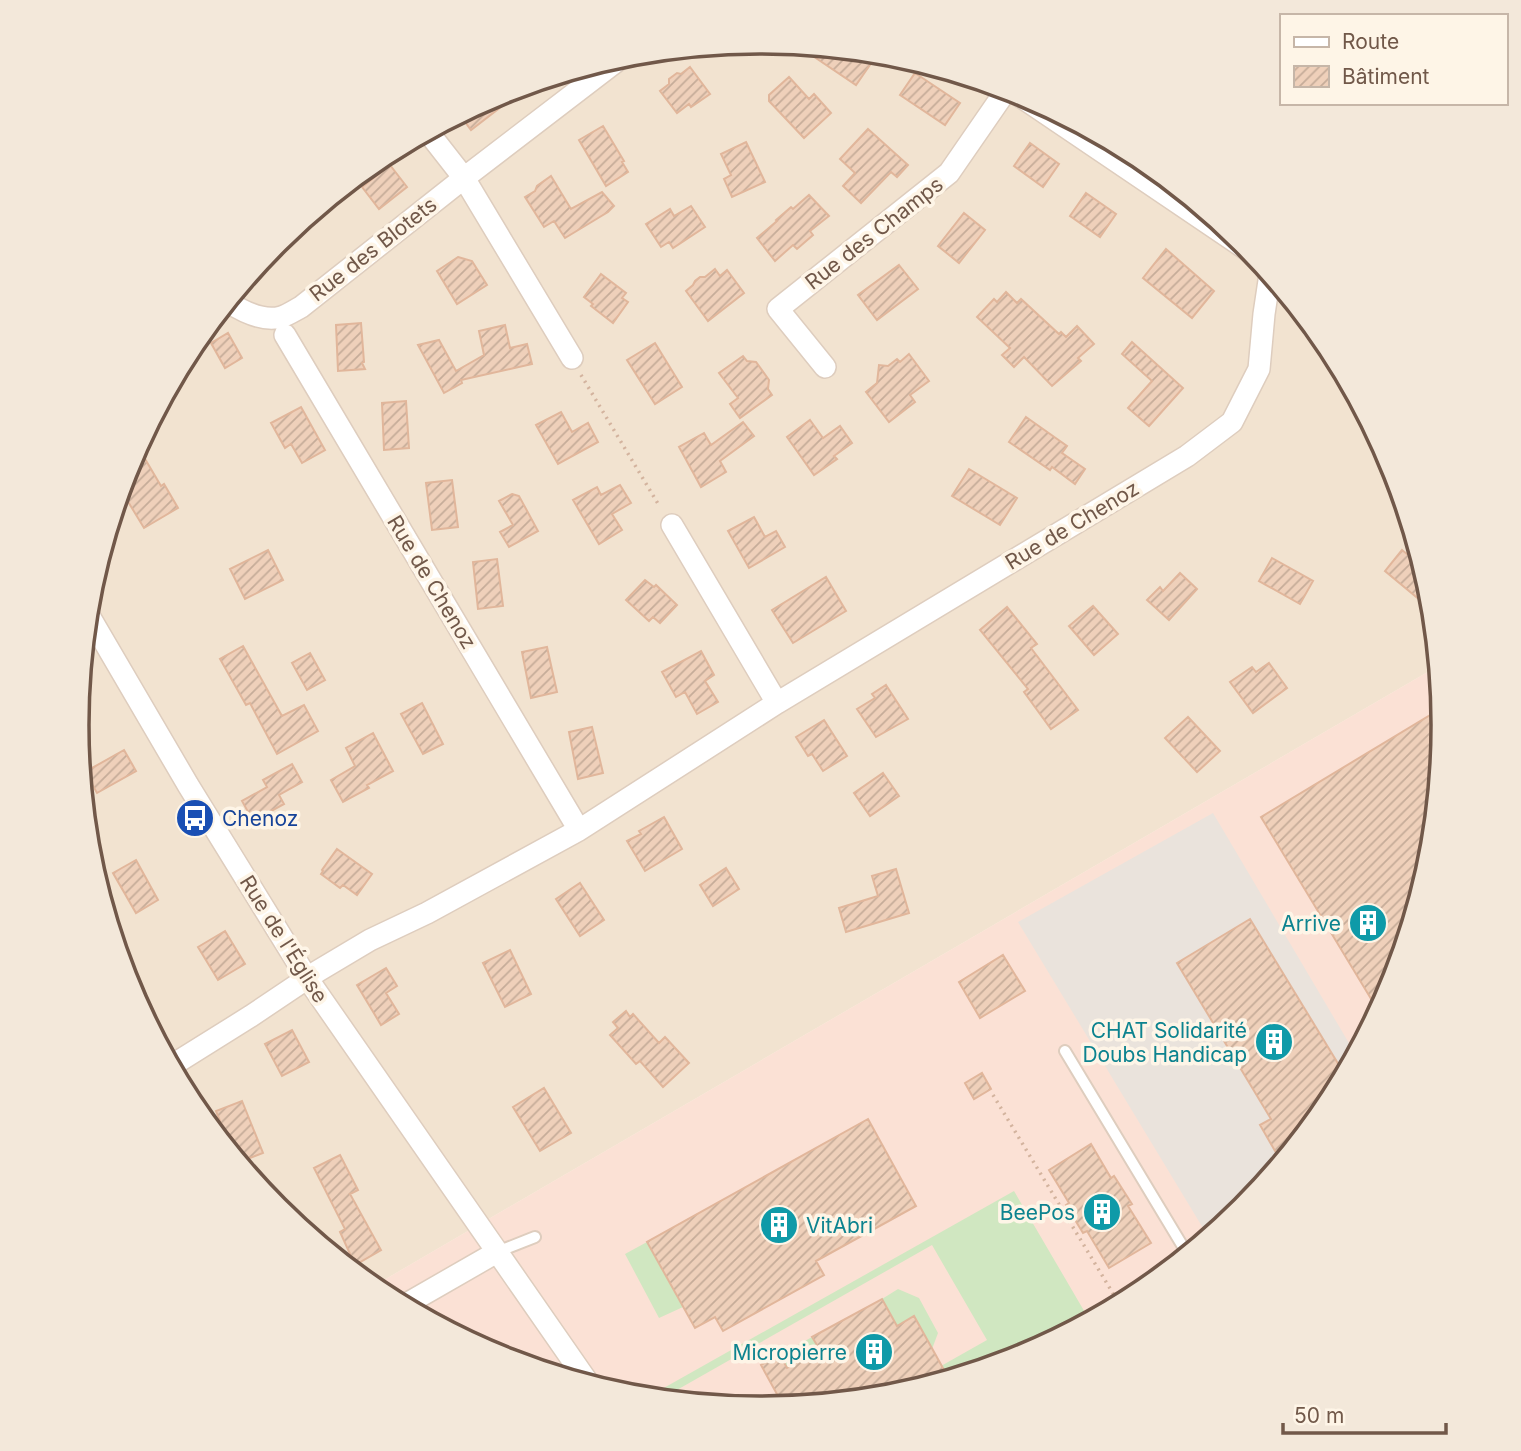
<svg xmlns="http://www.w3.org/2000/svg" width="1521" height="1451" font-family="Inter,sans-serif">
<defs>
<pattern id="building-hatch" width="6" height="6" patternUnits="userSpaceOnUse" patternTransform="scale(1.75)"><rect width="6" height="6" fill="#efd0ba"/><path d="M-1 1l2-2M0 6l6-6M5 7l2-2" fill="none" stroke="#c6ac99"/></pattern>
</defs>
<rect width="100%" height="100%" fill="#fbf1e1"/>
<path fill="#f2e3d0" d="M 761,42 L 894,55 L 1022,94 L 1141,157 L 1244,242 L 1329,346 L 1392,464 L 1431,593 L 1438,666 L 372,1287 L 277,1209 L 192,1105 L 129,987 L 90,858 L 77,725 L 90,592 L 129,464 L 192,345 L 277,242 L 381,157 L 499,94 L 628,55 Z"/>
<path fill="#fbe1d5" d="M 1438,666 L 1444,726 L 1431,859 L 1392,987 L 1329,1106 L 1244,1209 L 1140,1294 L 1022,1357 L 893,1396 L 760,1409 L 627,1396 L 499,1357 L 380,1294 L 372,1287 Z"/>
<path fill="#eae3dc" d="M 1213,813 L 1356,1055 L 1329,1106 L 1244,1209 L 1209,1238 L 1018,922 Z"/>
<path fill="#d0e7c1" d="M 1014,1191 L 1090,1321 L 1022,1357 L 949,1379 L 941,1366 L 987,1340 L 932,1245 L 661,1399 L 646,1398 Z
M 647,1242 L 683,1307 L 659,1318 L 625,1254 Z
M 898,1289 L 919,1298 L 938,1333 L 932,1349 L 914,1317 L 897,1326 L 882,1299 Z
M 812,1337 L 820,1350 L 787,1368 L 780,1355 Z"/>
<path fill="url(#building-hatch)" stroke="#e1b69b" stroke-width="2" d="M 798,46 L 864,52 L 874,59 L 856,85 Z
M 690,67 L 710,94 L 691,107 L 689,104 L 677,113 L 660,91 L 669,84 L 669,79 L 677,73 L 681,74 Z
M 915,73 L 960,103 L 945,125 L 900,95 Z
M 789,77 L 809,99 L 814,94 L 831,113 L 804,138 L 769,101 L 769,95 Z
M 510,91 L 514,97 L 471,130 L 460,115 L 499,94 Z
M 603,126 L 624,161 L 622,162 L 628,172 L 606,186 L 579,140 Z
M 868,129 L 908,165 L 897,177 L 891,172 L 861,203 L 843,186 L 855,173 L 840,159 Z
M 746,142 L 765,182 L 732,197 L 724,179 L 731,175 L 721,154 Z
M 1030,143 L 1059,164 L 1043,187 L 1014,166 Z
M 390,165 L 407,187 L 379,209 L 362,187 Z
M 551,176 L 571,209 L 602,192 L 614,206 L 608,212 L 565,238 L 554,221 L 544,227 L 525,197 L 535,191 L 537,186 Z
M 1086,193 L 1116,214 L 1100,237 L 1070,216 Z
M 809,195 L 829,216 L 810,231 L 813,235 L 797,249 L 793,245 L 775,261 L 757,238 L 777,221 L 776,220 L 791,207 L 793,209 Z
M 691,206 L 705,227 L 673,248 L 669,242 L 661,247 L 646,224 L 670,209 L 674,216 Z
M 964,213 L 985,230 L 959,263 L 938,246 Z
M 1166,249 L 1214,291 L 1192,318 L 1143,278 Z
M 458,257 L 472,261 L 487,285 L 457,304 L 437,271 Z
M 899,265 L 918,289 L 877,320 L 858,295 Z
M 715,269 L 720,276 L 727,270 L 744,293 L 708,321 L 686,291 L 693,285 L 695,281 L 700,277 L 705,277 Z
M 601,274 L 626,293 L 622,298 L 628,302 L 613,323 L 591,306 L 593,304 L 584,297 Z
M 1006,292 L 1017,303 L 1021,299 L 1059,334 L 1061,332 L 1066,337 L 1077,326 L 1094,344 L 1078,358 L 1081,361 L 1052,386 L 1024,357 L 1014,367 L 1002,355 L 1010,348 L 977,317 L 994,299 L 997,302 Z
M 361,323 L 364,362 L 362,363 L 365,369 L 338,371 L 336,325 Z
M 505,325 L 510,348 L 527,344 L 532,364 L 461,380 L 462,383 L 444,393 L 418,345 L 439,340 L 456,371 L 484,355 L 479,331 Z
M 228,333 L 242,358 L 225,368 L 211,343 Z
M 1132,342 L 1183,388 L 1149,426 L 1128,408 L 1152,381 L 1122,354 Z
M 655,343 L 682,387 L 655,404 L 627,360 Z
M 909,354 L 929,381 L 910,395 L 915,402 L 889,422 L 866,392 L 877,383 L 879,365 L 888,366 L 897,359 L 900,362 Z
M 743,356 L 747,361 L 756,362 L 769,380 L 768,389 L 772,395 L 740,418 L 730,404 L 738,398 L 719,373 Z
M 406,401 L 409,448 L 384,450 L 382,403 Z
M 301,407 L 325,450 L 302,463 L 291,444 L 285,448 L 271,423 Z
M 561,412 L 572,432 L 588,423 L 598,442 L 558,464 L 536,425 Z
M 1026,417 L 1067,446 L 1062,453 L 1085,469 L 1075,484 L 1052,467 L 1050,470 L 1009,442 Z
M 810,420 L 823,438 L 840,426 L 852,443 L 834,456 L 837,459 L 814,475 L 787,437 Z
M 743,422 L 754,436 L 720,461 L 726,472 L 701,487 L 679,447 L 704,433 L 711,445 Z
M 138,447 L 161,486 L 164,484 L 178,508 L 144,528 L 121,490 L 129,464 Z
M 969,469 L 1017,498 L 1000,525 L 952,496 Z
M 452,480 L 458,527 L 432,530 L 426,483 Z
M 620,485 L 631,503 L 612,514 L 622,530 L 599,544 L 573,500 L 597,487 L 601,495 Z
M 512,494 L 519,496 L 538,531 L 509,547 L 500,532 L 513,525 L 499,501 Z
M 754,517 L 765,537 L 776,531 L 785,547 L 749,568 L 728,531 Z
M 268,550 L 283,580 L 245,599 L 230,569 Z
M 1402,550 L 1423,567 L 1431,593 L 1433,611 L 1385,571 Z
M 1272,558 L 1313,581 L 1300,604 L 1259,581 Z
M 497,559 L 503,606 L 478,609 L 473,562 Z
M 1180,573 L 1197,589 L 1169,620 L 1147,600 L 1160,587 L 1163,591 Z
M 826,577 L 846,611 L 793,643 L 772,610 Z
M 645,580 L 654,587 L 656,585 L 677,605 L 660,623 L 653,617 L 649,621 L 626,600 Z
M 1093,606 L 1118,634 L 1094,655 L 1069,626 Z
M 1007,607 L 1037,644 L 1031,648 L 1078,710 L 1051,729 L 1024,692 L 1028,689 L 980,630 Z
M 243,646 L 282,716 L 304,705 L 318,731 L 277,754 L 250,703 L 246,705 L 220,659 Z
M 547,647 L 557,692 L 531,698 L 522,652 Z
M 701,651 L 714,675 L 705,681 L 718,702 L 697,714 L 685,692 L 676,697 L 662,672 Z
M 310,653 L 325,680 L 307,690 L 292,663 Z
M 1269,663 L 1287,688 L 1253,713 L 1230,682 L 1252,667 L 1256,672 Z
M 886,685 L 908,719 L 876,737 L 857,709 L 875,698 L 872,694 Z
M 422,703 L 443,744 L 423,754 L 401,714 Z
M 1442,708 L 1444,726 L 1431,859 L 1392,987 L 1379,1012 L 1261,817 Z
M 1188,717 L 1220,751 L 1197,772 L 1165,738 Z
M 824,720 L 847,756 L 823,771 L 812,754 L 808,756 L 796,737 Z
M 592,727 L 603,773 L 578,779 L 569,732 Z
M 373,733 L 393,771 L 367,785 L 369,788 L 343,802 L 331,780 L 355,766 L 346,748 Z
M 124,750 L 136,771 L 97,793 L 85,772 Z
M 292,764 L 302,782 L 279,795 L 284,804 L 253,821 L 242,801 L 267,787 L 263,780 Z
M 883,773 L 899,796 L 870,816 L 854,793 Z
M 664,817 L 682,849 L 645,871 L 627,841 L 641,834 L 639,831 Z
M 337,849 L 372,874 L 357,895 L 343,885 L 340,888 L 321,874 L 323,871 L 322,870 Z
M 136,860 L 158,900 L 136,913 L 113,873 Z
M 726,868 L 739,889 L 713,906 L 700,885 Z
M 896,869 L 909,913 L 846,932 L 839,908 L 878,896 L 872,876 Z
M 580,883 L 604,920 L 580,936 L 556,899 Z
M 1250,919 L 1345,1075 L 1329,1106 L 1282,1163 L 1260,1125 L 1271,1119 L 1177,963 Z
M 225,931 L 245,964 L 218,980 L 198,947 Z
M 510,950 L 531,994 L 505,1007 L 483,963 Z
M 1003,955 L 1025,991 L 980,1018 L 959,982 Z
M 386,968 L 397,986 L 386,993 L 399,1014 L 381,1025 L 357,985 Z
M 626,1011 L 630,1017 L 633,1014 L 659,1043 L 665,1037 L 689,1063 L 663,1087 L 640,1061 L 636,1064 L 610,1035 L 618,1028 L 613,1022 Z
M 292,1030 L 309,1062 L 282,1076 L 265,1044 Z
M 982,1073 L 991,1089 L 974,1099 L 965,1083 Z
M 544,1088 L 571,1133 L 540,1151 L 513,1107 Z
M 242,1101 L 263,1153 L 239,1162 L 234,1156 L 216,1111 Z
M 868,1119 L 916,1206 L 816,1261 L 824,1275 L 723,1331 L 715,1317 L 695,1328 L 647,1242 Z
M 1091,1144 L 1111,1178 L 1114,1176 L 1132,1204 L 1128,1206 L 1151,1243 L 1109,1268 L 1087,1231 L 1083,1233 L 1066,1205 L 1069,1203 L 1049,1170 Z
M 340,1155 L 358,1190 L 350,1194 L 381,1250 L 355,1265 L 340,1232 L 345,1229 L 314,1168 Z
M 882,1299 L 897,1326 L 914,1316 L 949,1379 L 893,1396 L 784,1407 L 761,1365 L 780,1355 L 787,1368 L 820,1350 L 812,1337 Z"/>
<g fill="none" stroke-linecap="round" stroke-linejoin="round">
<defs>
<path id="service" d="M 1065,1051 L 1188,1255
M 497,1252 L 535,1237"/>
<path id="minor" d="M 1014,92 L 1255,255
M 428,132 L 464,178 L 572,358
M 228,302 C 242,311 263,322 281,317 C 288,315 295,310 301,307 L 464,178 L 622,57
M 285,335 L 579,830
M 825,367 L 778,309 L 949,173 L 1007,89
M 672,525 L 777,703
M 88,614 L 188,785 L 307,978 L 589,1384
M 171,1066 L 251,1016 L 318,971 L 370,940 L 427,913 L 579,830 L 777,703 L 1187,456 L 1232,422 L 1259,369 L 1264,314 L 1270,274
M 403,1306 L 497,1252"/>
</defs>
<use href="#service" stroke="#decdbe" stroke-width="14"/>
<use href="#minor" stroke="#decdbe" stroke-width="24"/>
<path stroke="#d3b39e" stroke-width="3.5" stroke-dasharray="2 5" stroke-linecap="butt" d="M 581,375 L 660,507
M 993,1095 L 1120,1305"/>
<use href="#service" stroke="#fff" stroke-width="10"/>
<use href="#minor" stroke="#fff" stroke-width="21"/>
</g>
<defs>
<symbol id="bus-disc" viewBox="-11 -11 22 22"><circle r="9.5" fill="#1a4fb4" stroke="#fef5e7"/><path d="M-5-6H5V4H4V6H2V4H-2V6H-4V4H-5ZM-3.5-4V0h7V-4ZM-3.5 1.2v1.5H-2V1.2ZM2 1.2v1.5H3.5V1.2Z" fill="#fff"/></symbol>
<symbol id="building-disc" viewBox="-11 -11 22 22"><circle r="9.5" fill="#0f9aa8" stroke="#fef5e7"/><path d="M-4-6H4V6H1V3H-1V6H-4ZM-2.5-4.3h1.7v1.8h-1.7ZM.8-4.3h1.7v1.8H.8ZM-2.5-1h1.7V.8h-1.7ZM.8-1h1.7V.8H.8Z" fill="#fff"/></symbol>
</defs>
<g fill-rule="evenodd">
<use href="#bus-disc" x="173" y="796" width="44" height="44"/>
<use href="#building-disc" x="1346" y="901" width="44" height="44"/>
<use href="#building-disc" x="1252" y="1020" width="44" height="44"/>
<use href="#building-disc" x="1080" y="1190" width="44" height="44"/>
<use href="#building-disc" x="757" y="1203" width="44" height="44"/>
<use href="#building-disc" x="852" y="1330" width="44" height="44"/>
</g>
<g text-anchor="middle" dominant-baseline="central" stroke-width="7" stroke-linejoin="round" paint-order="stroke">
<g font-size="21" fill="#715849" stroke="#fef5e7">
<text transform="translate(874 233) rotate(-38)">Rue des Champs</text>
<text transform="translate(373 249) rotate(-38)">Rue des Blotets</text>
<text transform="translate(1072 525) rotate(-31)">Rue de Chenoz</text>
<text transform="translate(432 582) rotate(59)">Rue de Chenoz</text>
<text transform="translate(284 939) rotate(58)">Rue de l'Église</text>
</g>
<g font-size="21" fill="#164399" stroke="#fef5e7" text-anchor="start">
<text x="222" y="818">Chenoz</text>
</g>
<g font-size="21" fill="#0d838f" stroke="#fef5e7" text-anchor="end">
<text x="1341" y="923">Arrive</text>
<text x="1247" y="1030">CHAT Solidarité<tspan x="1247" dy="24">Doubs Handicap</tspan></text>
<text x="1075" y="1212">BeePos</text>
<text x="806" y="1225" text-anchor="start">VitAbri</text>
<text x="847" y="1352">Micropierre</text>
</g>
</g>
<path d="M0 0H1521V1451H0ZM89 725a671 671 0 1 1 1342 0a671 671 0 1 1-1342 0Z" fill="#f3e8da" fill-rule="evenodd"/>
<path fill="none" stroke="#715849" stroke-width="3.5" d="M89 725a671 671 0 1 1 1342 0a671 671 0 1 1-1342 0Z"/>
<rect x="1280" y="14" width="228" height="91" fill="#fef5e7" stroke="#c6b6a8" stroke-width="2"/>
<rect x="1294" y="37" width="35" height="10" fill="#ffffff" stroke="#c6b6a8" stroke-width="2"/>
<text x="1342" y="49" font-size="21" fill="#715849">Route</text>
<rect x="1294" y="66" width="35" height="21" fill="url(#building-hatch)" stroke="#c6b6a8" stroke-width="2"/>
<text x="1342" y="84" font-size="21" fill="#715849">Bâtiment</text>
<path d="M1283 1423v10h163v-10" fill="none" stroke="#715849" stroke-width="3.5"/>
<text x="1294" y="1423" font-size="21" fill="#715849" stroke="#fef5e7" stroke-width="5" paint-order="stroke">50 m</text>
</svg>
